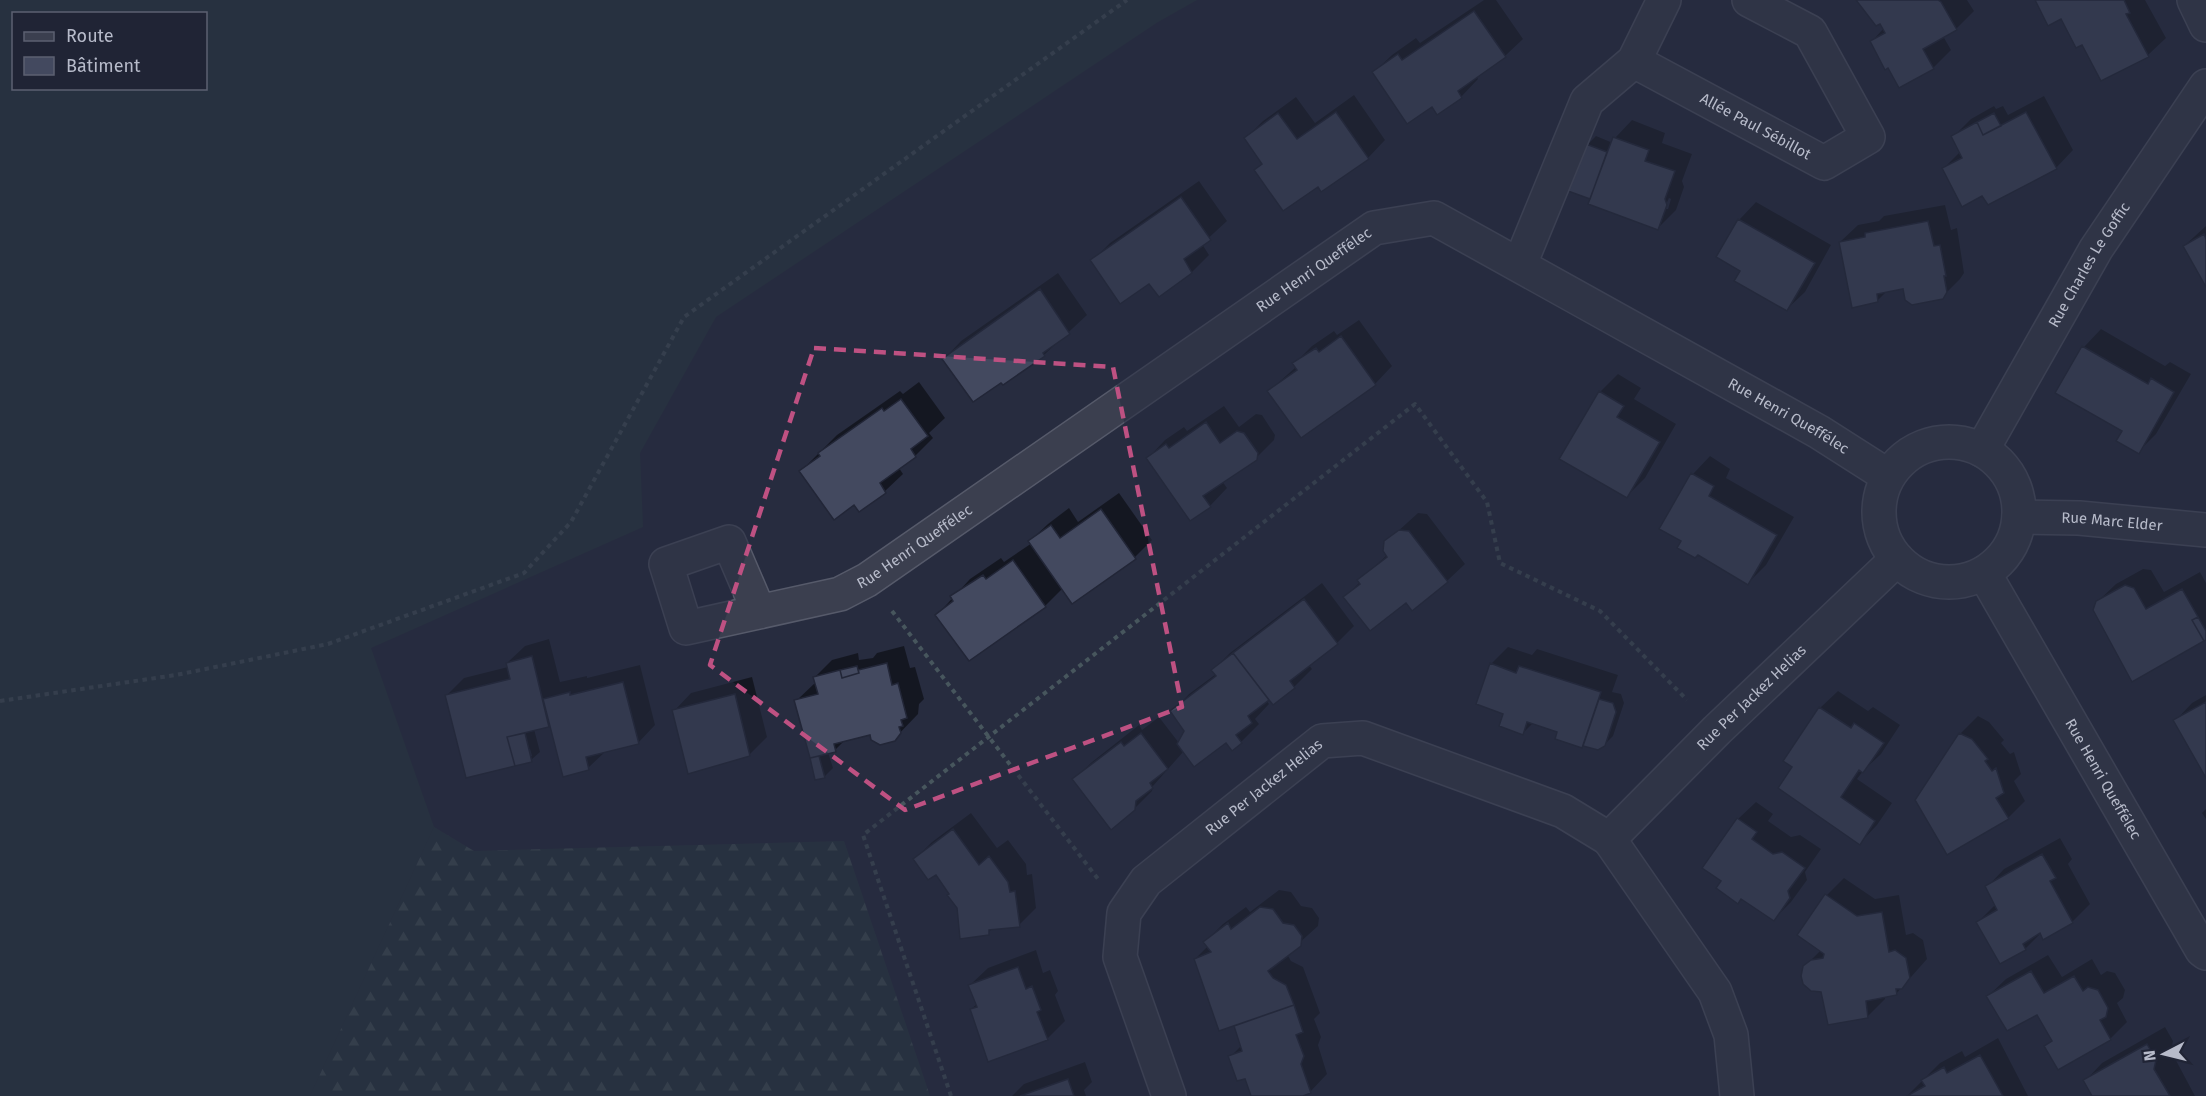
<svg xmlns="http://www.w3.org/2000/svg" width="2206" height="1096" font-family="'Fira Sans',sans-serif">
<defs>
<pattern id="forest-firs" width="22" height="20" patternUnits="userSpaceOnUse" patternTransform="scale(1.5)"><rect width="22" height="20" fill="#293940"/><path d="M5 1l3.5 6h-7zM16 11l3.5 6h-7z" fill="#46545a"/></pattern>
</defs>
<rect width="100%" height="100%" fill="#272c3f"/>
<path fill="#293940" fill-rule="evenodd" d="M 0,0 L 1197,0 L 1158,22 L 716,317 L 640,453 L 643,527 L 371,648 L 434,827 L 310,1096 L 0,1096 ZM 14,14 L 206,14 L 206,88 L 14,88 Z"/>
<path fill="url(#forest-firs)" d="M 434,827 L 474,851 L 844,841 L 930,1096 L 310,1096 Z"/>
<path fill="#0007" fill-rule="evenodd" d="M 1484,0 L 1496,0 L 1523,39 L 1505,56 L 1476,76 L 1478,79 L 1461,97 L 1374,72 L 1392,55 L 1416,38 L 1420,43 Z
M 1858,0 L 1967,0 L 1974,11 L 1956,29 L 1943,36 L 1951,50 L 1933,68 L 1872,41 L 1884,28 L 1880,22 Z
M 2037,0 L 2145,0 L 2166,38 L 2148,55 L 2102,79 L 2083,43 L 2061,17 Z
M 1354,95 L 1385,140 L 1368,158 L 1318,185 L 1256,170 L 1263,163 L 1246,138 L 1263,121 L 1296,97 L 1315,123 Z
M 2044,96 L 2073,150 L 2056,168 L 1983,194 L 1943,169 L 1960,152 L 1953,137 L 1971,119 L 1994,106 L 1996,109 L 2003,106 L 2008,115 Z
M 1632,120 L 1665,133 L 1662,143 L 1692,154 L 1682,181 L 1684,187 L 1676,210 L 1658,228 L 1592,198 L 1587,145 L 1596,136 L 1613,143 L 1615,138 ZM 1669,198 L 1671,199 L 1668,209 L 1664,209 Z
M 1199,181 L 1227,221 L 1202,244 L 1209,255 L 1192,272 L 1159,295 L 1149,282 L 1092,261 L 1110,243 Z
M 1756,202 L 1831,245 L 1805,292 L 1787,309 L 1742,270 L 1739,220 Z
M 1945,205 L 1951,230 L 1957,228 L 1964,273 L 1960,279 L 1942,297 L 1904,287 L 1888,290 L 1877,301 L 1840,242 L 1858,225 L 1879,221 L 1884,216 Z
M 2206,226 L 2206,284 L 2184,246 Z
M 1058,273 L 1087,315 L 1044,355 L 1004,384 L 1001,381 L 944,359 L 961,341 Z
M 1359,320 L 1392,366 L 1375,384 L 1269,391 L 1296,367 L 1294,364 L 1312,346 L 1334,331 L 1337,335 Z
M 2101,329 L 2165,366 L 2170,362 L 2191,374 L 2156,434 L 2138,452 L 2124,430 L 2057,392 L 2084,347 Z
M 1618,374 L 1641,388 L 1634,399 L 1676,424 L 1645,478 L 1627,496 L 1600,392 Z
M 919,382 L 945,418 L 929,433 L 933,438 L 915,456 L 899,468 L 903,474 L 885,491 L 859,510 L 855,503 L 801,471 L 837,435 L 900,391 L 903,394 Z
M 1224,406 L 1239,427 L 1256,414 L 1262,415 L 1275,435 L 1274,440 L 1256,458 L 1222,481 L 1227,488 L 1210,506 L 1148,458 L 1165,440 L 1184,427 L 1187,431 Z
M 1710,456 L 1730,469 L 1726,478 L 1794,517 L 1766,565 L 1748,583 L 1683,541 L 1693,474 Z
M 1119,493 L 1152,540 L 1135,557 L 1063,588 L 1045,606 L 937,615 L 970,579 L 1001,558 L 1004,562 L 1032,543 L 1030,541 L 1048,524 L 1069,508 L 1078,522 Z
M 1418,513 L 1427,514 L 1465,564 L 1447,581 L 1412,609 L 1407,601 L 1345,597 L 1360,582 L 1359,581 L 1387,555 L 1386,542 Z
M 2143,569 L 2151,570 L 2164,592 L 2200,572 L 2206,583 L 2206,638 L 2097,602 L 2116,584 Z
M 1322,583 L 1354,626 L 1337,643 L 1309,665 L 1312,669 L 1294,687 L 1273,703 L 1269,698 L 1266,700 L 1269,704 L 1255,719 L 1259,724 L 1241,742 L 1232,749 L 1227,741 L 1184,751 L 1153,786 L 1152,791 L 1134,809 L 1074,779 L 1092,762 L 1139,725 L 1142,730 L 1159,717 L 1179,743 L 1186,731 L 1172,712 L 1189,694 L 1216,674 L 1213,670 L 1230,653 Z
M 549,639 L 560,682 L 587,676 L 587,678 L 640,665 L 655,725 L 638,743 L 606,751 L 588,768 L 550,725 L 534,729 L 540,752 L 531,760 L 446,696 L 464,678 L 508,667 L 507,663 L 525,646 ZM 530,749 L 532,756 L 529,756 L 528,751 Z
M 904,646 L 910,668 L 915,667 L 924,699 L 919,704 L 918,714 L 894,739 L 871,733 L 846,739 L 835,750 L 828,752 L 833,768 L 824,777 L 812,758 L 796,701 L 816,682 L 815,677 L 832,660 L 858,653 L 859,660 L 873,658 L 877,653 Z
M 1508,647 L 1532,655 L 1537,649 L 1618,675 L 1612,692 L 1621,694 L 1624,703 L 1613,736 L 1604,745 L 1584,745 L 1582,746 L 1559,731 L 1533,723 L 1523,733 L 1505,713 L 1491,664 Z
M 752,677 L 767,737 L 749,755 L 674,711 L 691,693 Z
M 1838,691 L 1868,711 L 1873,707 L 1900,725 L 1881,754 L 1863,771 L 1857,779 L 1892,803 L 1877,825 L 1860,843 L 1794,766 L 1820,708 Z
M 2206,695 L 2206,775 L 2175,721 L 2192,703 Z
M 1978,716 L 1989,722 L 2004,740 L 2001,743 L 2010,754 L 2014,752 L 2021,774 L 2014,781 L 2025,801 L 2008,818 L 1947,853 L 1960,734 Z
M 1756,802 L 1773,814 L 1768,821 L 1791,837 L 1800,835 L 1821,849 L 1805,872 L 1807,880 L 1791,902 L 1773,920 L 1738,819 Z
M 2206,809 L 2206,819 L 2202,813 Z
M 971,813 L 997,848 L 1008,840 L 1026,864 L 1027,875 L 1032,874 L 1036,908 L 1019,925 L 993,928 L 988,933 L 958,907 L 936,873 L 915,859 L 932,842 Z
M 2060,838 L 2072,859 L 2068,864 L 2090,904 L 2072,922 L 2044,938 L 2041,933 L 2025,949 L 2001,962 L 1978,922 L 1996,904 L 1987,887 L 2004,869 Z
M 1844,878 L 1875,899 L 1899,895 L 1906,935 L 1913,933 L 1923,940 L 1927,959 L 1896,994 L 1885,996 L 1885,999 L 1868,1016 L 1823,990 L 1808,963 L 1821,950 L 1799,935 L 1827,895 Z
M 1279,890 L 1291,892 L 1301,906 L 1312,908 L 1319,918 L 1318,926 L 1287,954 L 1291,961 L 1303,967 L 1320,1013 L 1314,1019 L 1321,1037 L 1318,1045 L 1327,1074 L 1310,1092 L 1298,1096 L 1253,1096 L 1246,1077 L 1230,1057 L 1242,1045 L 1235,1024 L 1195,959 L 1208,946 L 1205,942 L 1223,924 L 1246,907 L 1250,912 Z
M 1036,950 L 1043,973 L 1050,970 L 1058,991 L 1055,995 L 1065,1021 L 1047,1039 L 971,1009 L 977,1004 L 970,985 L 988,968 Z
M 2048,955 L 2062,977 L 2092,959 L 2101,975 L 2107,971 L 2115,973 L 2125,990 L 2123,998 L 2117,1003 L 2127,1022 L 2110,1039 L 2046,1046 L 2053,1040 L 2037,1013 L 1988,996 L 2006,979 Z
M 2165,1027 L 2173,1041 L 2171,1051 L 2195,1096 L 2094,1096 L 2085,1081 L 2102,1063 Z
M 1998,1038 L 2028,1096 L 1907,1096 L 1940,1063 L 1962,1051 L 1965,1057 Z
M 1085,1062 L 1092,1082 L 1084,1090 L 1086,1096 L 1012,1096 L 1024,1084 Z"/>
<path fill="#43495f" stroke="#222637" stroke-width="1.5" d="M 1856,0 L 1938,0 L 1941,2 L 1957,30 L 1923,49 L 1934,69 L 1899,88 L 1888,68 L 1885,70 L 1870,41 L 1885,33 L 1880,24 L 1876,26 Z
M 2035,0 L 2124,0 L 2130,13 L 2126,14 L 2149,57 L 2101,81 L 2082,45 L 2076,48 L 2061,19 L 2048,26 Z
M 1474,11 L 1506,57 L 1458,91 L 1462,98 L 1437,115 L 1432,107 L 1407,124 L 1372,72 L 1398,54 L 1402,60 Z
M 1336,112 L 1369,159 L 1321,192 L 1318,187 L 1283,211 L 1254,170 L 1262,164 L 1244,138 L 1278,113 L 1297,139 Z
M 2026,112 L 2057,169 L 1988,205 L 1982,196 L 1962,207 L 1942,168 L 1962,158 L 1951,136 L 1977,122 L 1983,135 Z
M 1994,113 L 2001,126 L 1983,135 L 1977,122 Z
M 1613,137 L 1649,150 L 1645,161 L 1675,171 L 1665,199 L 1667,205 L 1658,230 L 1588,204 Z
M 1586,144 L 1607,152 L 1590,199 L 1568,191 Z
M 1181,197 L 1211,240 L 1184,259 L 1192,273 L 1159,297 L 1149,284 L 1120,304 L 1090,260 Z
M 1738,219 L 1815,263 L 1787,311 L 1734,281 L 1740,271 L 1716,257 Z
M 1928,221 L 1934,246 L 1940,245 L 1946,276 L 1944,276 L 1947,292 L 1943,299 L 1912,305 L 1905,300 L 1903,289 L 1877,294 L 1878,302 L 1852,308 L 1839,242 L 1865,237 L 1865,233 Z
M 2204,234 L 2206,239 L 2206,287 L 2183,246 Z
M 1040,289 L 1070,334 L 1043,353 L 1045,356 L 1003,385 L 1001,383 L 973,402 L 942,359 Z
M 1341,336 L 1376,385 L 1301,438 L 1267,391 L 1297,370 L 1292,363 L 1316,348 L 1319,352 Z
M 2082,346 L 2148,384 L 2151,378 L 2174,392 L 2139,454 L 2116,441 L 2122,431 L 2055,393 Z
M 1599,391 L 1624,406 L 1617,417 L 1660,442 L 1627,498 L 1559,459 Z
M 901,399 L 928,436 L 911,449 L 916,457 L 880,483 L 886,493 L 859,512 L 854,505 L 834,520 L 799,471 L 820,456 L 818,453 L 882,408 L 884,411 Z
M 1206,422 L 1220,443 L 1237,431 L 1244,433 L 1258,453 L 1257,460 L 1203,496 L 1211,507 L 1190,521 L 1146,458 L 1166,444 L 1169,448 Z
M 1691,473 L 1714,486 L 1709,496 L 1777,535 L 1748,585 L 1698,555 L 1695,558 L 1677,548 L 1681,541 L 1659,529 Z
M 1101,509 L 1136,559 L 1072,604 L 1028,541 L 1051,525 L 1060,538 Z
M 1399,530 L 1409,531 L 1448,582 L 1412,611 L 1406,603 L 1370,631 L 1343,597 L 1360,584 L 1357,580 L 1387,557 L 1383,551 L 1384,541 Z
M 1013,560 L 1046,607 L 969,661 L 935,615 L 953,601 L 950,596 L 983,575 L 986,579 Z
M 2125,585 L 2134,588 L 2146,609 L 2182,589 L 2198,617 L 2192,620 L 2204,641 L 2132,682 L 2093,610 L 2096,601 Z
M 1304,599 L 1338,644 L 1290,681 L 1295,688 L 1273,705 L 1233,653 Z
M 2198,617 L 2206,631 L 2206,640 L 2204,641 L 2192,620 Z
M 1233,653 L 1269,700 L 1248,716 L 1252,723 L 1236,735 L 1242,743 L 1232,751 L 1226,743 L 1194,767 L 1177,744 L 1184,731 L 1170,711 L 1216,676 L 1211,670 Z
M 532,656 L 549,727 L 507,737 L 515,766 L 466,778 L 445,695 L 510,679 L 506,663 Z
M 887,663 L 892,685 L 898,683 L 907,718 L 901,720 L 903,726 L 899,727 L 901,733 L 895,741 L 880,745 L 871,740 L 870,735 L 834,744 L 836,752 L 810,758 L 794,700 L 818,694 L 813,677 L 840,670 L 842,678 L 859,673 L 858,670 Z
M 1490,663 L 1516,673 L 1519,666 L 1601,692 L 1582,748 L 1555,739 L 1557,732 L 1527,722 L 1523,735 L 1499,726 L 1503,714 L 1476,704 Z
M 857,666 L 859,673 L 842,678 L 840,670 Z
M 623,682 L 639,744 L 586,757 L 589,770 L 563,777 L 543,699 L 570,692 L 570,695 Z
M 735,694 L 750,756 L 688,774 L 672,710 Z
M 1599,699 L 1613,703 L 1616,712 L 1605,746 L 1598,750 L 1583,746 Z
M 2206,702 L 2206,778 L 2173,720 Z
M 1819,707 L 1851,728 L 1854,723 L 1884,743 L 1863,773 L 1859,770 L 1841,797 L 1875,821 L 1860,845 L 1778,788 L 1792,767 L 1783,761 Z
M 525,733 L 532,762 L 515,766 L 507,737 Z
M 1141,733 L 1168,769 L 1150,783 L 1153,788 L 1136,801 L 1135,810 L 1111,830 L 1072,779 L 1121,742 L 1124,746 Z
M 1959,733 L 1972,739 L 1988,759 L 1985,761 L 1992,771 L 1996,768 L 2004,793 L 1996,798 L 2009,819 L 1947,855 L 1915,800 Z
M 819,756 L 825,778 L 815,780 L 810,758 Z
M 1737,818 L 1757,832 L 1752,839 L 1773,854 L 1782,852 L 1805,868 L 1788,891 L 1790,898 L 1774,921 L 1741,899 L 1738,904 L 1716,888 L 1721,881 L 1702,868 Z
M 953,829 L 979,865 L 989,856 L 1008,882 L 1010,892 L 1015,891 L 1020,927 L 989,930 L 989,935 L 960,939 L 957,908 L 947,895 L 949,894 L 936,875 L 928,880 L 913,859 Z
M 2042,854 L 2056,878 L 2050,881 L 2073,923 L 2043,940 L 2040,933 L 2023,944 L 2026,950 L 2000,964 L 1976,922 L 1997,910 L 1985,886 Z
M 1825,894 L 1857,916 L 1882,912 L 1889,952 L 1895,950 L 1906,958 L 1910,978 L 1902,989 L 1896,989 L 1897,995 L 1866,1001 L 1868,1018 L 1828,1025 L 1821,992 L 1811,991 L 1803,984 L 1801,976 L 1803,966 L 1811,960 L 1823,958 L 1824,954 L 1797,935 Z
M 1260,907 L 1273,909 L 1283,923 L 1294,925 L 1302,936 L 1301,946 L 1268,971 L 1273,978 L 1286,985 L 1294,1005 L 1219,1031 L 1194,959 L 1211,952 L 1203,942 L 1228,923 L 1231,929 Z
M 1018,967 L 1026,989 L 1032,986 L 1041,1010 L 1037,1012 L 1048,1040 L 988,1062 L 970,1009 L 977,1007 L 968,985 Z
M 2031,971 L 2044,993 L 2074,976 L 2083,991 L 2088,987 L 2098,990 L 2108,1008 L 2106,1017 L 2100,1020 L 2111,1040 L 2058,1070 L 2044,1046 L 2052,1041 L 2037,1015 L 2007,1031 L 1986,996 Z
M 1294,1005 L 1303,1032 L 1296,1035 L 1304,1056 L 1301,1064 L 1311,1093 L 1303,1096 L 1251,1096 L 1245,1079 L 1237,1081 L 1228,1056 L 1242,1051 L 1234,1026 Z
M 2147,1044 L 2156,1060 L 2154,1069 L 2170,1096 L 2092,1096 L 2083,1080 Z
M 1980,1055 L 2003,1096 L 1907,1096 L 1925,1086 L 1921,1080 L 1944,1067 L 1947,1073 Z
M 1068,1079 L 1074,1096 L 1020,1096 Z"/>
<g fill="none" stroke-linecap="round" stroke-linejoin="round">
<defs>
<g id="minor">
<path d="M 2194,0 L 2206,25"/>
<path id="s1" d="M 1634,61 L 1824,163 L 1868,137 L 1810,32 L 1749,0"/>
<path d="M 1520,264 L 1587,101 L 1634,61 L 1664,0"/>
<circle cx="1949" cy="512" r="70"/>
<path id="s2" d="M 1982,450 L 2096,249 L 2206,86"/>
<path id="s3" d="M 2019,517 L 2079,518 L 2206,530"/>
<path id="s4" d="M 1984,573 L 2202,950 L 2206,953"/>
<path id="s5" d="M 759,612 L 729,542 L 666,564 L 686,628 L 840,594 L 867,580 L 1374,228 L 1434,218 L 1819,432 L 1888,476"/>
<path d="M 1609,839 L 1715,992 L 1731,1035 L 1737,1096"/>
<path id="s6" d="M 1169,1096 L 1120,957 L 1124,913 L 1146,881 L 1322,741 L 1363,738 L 1563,811 L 1609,839 L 1717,730 L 1897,559"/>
</g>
</defs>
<use href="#minor" stroke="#565a6a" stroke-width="36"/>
<path stroke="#47565d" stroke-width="4" stroke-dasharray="4.5 4.5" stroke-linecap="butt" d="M 892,611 L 1098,879
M 0,701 L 176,675 L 328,644 L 524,573 L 571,522 L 684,317 L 1127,0
M 951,1096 L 863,835 L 1415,404 L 1487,502 L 1500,563 L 1600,611 L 1687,700"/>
<use href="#minor" stroke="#3b3f4f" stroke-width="33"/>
</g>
<path d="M0 0H2206V1096H0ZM 814,348 L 1113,367 L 1182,707 L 905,810 L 710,665 Z" fill="#272c3f" fill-opacity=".55" fill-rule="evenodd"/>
<path fill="none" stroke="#be5182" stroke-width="4.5" stroke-dasharray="12 8" stroke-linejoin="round" d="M 814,348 L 1113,367 L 1182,707 L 905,810 L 710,665 Z"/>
<g text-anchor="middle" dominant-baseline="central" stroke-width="4.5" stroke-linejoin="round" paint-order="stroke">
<g font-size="15" fill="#b7bbca" stroke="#202435">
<text stroke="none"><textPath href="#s1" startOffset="138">Allée Paul Sébillot</textPath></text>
<text stroke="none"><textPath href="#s2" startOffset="214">Rue Charles Le Goffic</textPath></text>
<text stroke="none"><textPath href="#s5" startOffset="942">Rue Henri Queffélec</textPath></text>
<text stroke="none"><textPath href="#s5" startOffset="1482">Rue Henri Queffélec</textPath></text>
<text stroke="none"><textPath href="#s3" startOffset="93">Rue Marc Elder</textPath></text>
<text stroke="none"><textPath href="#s5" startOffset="456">Rue Henri Queffélec</textPath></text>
<text stroke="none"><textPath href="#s6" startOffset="964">Rue Per Jackez Helias</textPath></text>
<text stroke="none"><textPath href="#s4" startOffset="238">Rue Henri Queffélec</textPath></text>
<text stroke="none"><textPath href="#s6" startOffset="381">Rue Per Jackez Helias</textPath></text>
</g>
</g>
<rect x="12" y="12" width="195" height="78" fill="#202435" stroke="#5c6071" stroke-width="1.5"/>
<rect x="24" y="32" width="30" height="9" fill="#3b3f4f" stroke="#5c6071" stroke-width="1.5"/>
<text x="66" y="42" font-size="18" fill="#b7bbca">Route</text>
<rect x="24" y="57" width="30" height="18" fill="#43495f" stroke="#5c6071" stroke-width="1.5"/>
<text x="66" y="72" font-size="18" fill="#b7bbca">Bâtiment</text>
<g transform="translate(2164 1054) rotate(263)" stroke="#202435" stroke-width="4.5" paint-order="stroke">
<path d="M0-4.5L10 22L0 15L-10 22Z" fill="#b7bbca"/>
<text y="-9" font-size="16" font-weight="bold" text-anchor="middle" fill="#b7bbca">N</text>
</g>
</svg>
